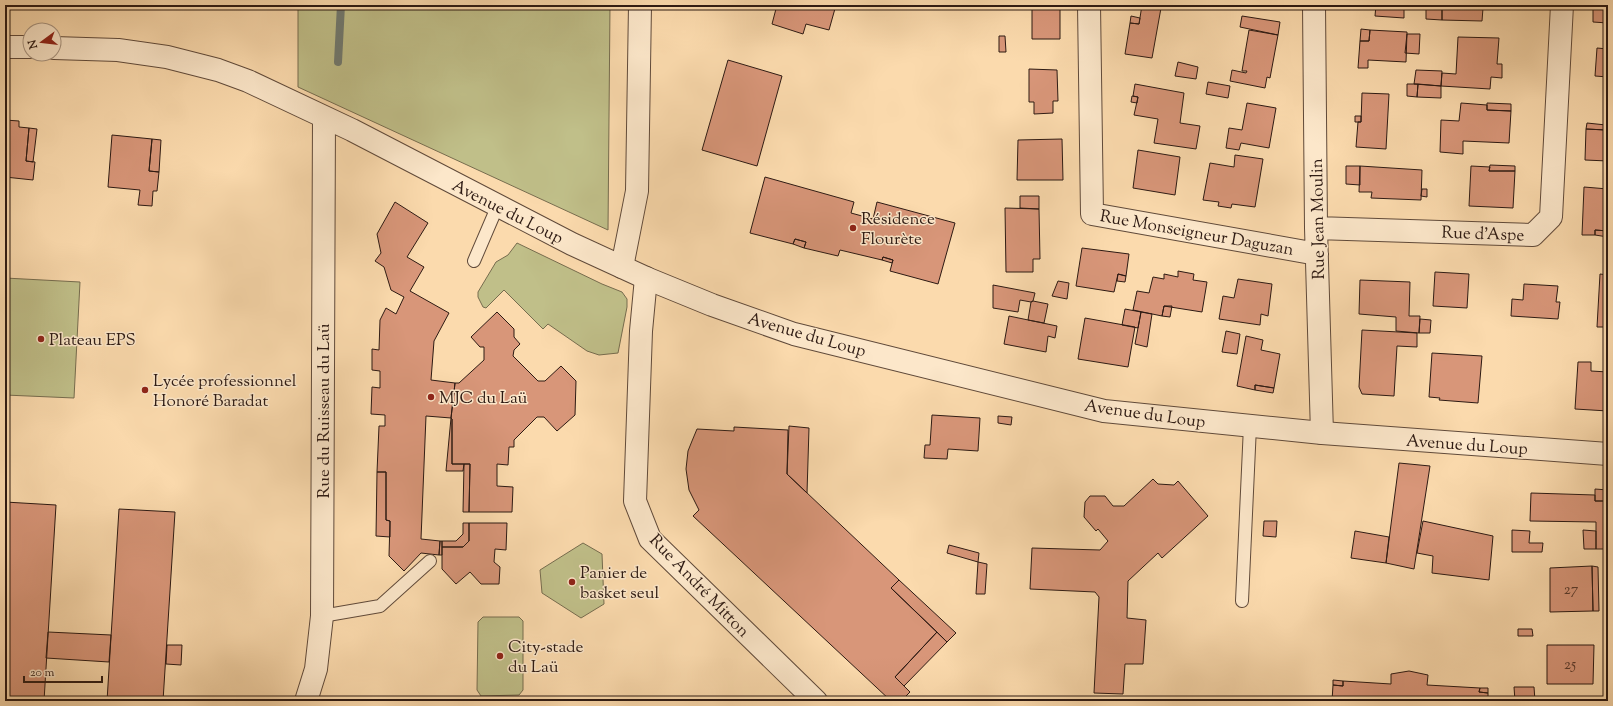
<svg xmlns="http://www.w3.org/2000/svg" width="1613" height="706" font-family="'Sorts Mill Goudy',serif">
<rect width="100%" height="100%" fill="#fbdaad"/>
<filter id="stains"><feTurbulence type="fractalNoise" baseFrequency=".005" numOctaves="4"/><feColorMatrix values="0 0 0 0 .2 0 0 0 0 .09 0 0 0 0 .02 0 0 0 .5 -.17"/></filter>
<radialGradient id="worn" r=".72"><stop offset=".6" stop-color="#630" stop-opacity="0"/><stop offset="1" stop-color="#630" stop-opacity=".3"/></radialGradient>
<path fill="#c0bf89" stroke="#766c4e" d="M298,5H610L608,230L298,87Z
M517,243L602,284L622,292L627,299V307L618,353L599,355L587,351L548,324L543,329L504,290L486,308L483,307L478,297V292L496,262L508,255Z
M5,278L80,282L74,398L5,395Z
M583,543L602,554L604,604L581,618L542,593L540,570Z
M483,617H519L523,621V690L519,695L481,696L477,690L478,622Z"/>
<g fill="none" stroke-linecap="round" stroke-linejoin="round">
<path stroke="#717a70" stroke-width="8" d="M338,62L341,5"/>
</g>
<path fill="#d89679" stroke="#2d1a13" d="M5,5H28V9L5,8Z
M777,5H836L829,30L806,24L803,34L772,24Z
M1032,5H1060V39H1032Z
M1142,5L1161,8L1152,58L1125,54L1130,23L1139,24Z
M1376,5H1406V7L1404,6V18L1375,16Z
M1426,5H1442V20L1426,19Z
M1442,5L1459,6L1504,5V9L1483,8L1482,21L1442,20Z
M1600,5H1608V23L1593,22V9H1600Z
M1131,16L1140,18L1139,24L1130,23Z
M1242,16L1280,22L1278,35L1240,27Z
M1361,29L1370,30L1369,41H1360Z
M1249,30L1278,35L1270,78L1267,77L1265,88L1230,81L1232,70L1246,73L1247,71H1242Z
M1370,30L1407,32L1406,62L1368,60V68H1358L1360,41H1369Z
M1407,34H1420L1419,54L1405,53Z
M999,36H1005L1006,52H999Z
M1458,37L1499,38L1497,64H1502V78L1491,77L1490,89L1441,86L1442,73L1456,74Z
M1597,48L1608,49V77L1595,76Z
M728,60L782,76L757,166L702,150Z
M1178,62L1198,67L1196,79L1175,76Z
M1029,69L1057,70L1058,101H1053V113L1034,114V102H1029Z
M1416,70L1442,71L1441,86L1414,84Z
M1208,82L1230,86L1228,98L1206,94Z
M1135,84L1184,93L1180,123L1200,126L1196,149L1154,143L1158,119L1134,115L1138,97L1133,96Z
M1407,84H1418L1417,97L1407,96Z
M1418,84L1441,86V98L1417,97Z
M1362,93L1389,94L1386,149L1356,147L1358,122H1361Z
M1132,96L1138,97L1137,103L1131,102Z
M1247,103L1276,108L1269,148L1241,143L1239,150L1226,148L1229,128L1242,130Z
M1461,103L1487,105V110L1511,111L1509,143L1463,141V154L1440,152L1441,120L1459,121Z
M1487,103L1511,104V111L1487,110Z
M1355,116H1361V122H1355Z
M5,120L19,121V127L29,128L26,161L35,162L33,180L5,177Z
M1587,123L1606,125V130L1586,129Z
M1606,125H1608V161L1585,160L1586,129L1606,130Z
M29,128L37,129L33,162L26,161Z
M112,135L152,139L149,171L159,172L157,191H153L152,206L138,205L140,190L108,187Z
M152,139L161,140L159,172L149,171Z
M1062,139L1063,180H1017L1018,140Z
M1138,150L1180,157L1175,195L1133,188Z
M1235,155L1263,159L1255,207L1232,204L1231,208L1218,206L1219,202L1203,200L1210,163L1234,167Z
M1490,165L1515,166V171H1489Z
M1346,166H1360V185L1346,184Z
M1360,166L1422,170L1421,200L1371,198L1372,192H1359Z
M1471,166L1490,167L1489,171H1515L1513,208L1469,206Z
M765,177L854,202L851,213L873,219L877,202L955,223L938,284L890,271L893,260L883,257L882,260L840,250L838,256L804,248L806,242L795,239L793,244L750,233Z
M1584,187L1608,189V231L1595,230V235H1582Z
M1422,189H1427V197L1421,196Z
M1020,196H1039V209L1020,208Z
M395,202L428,223L407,257L424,267L410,291L449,313L434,341L431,380L455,383L451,418L426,416L421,539L440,541L439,555L421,553L404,571L389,556L390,521L386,520V472H377L379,426H385V415L371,414L372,387L380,388V371L372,370V349L379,350L380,320L386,308L396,314L404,297L391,290L384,267L375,261L381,253L377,234Z
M1005,208L1039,209L1040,259H1033V272H1006Z
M1595,230L1608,231V237L1595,235Z
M795,239L806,242L804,248L793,244Z
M1082,248L1129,254L1126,276L1118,274L1114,292L1076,286Z
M883,257L893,260L892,263L882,260Z
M1178,271L1194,274L1193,280L1207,282L1202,312L1164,306L1162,316L1133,310L1137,291L1149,293L1153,277L1164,279V274L1178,277Z
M1435,272L1469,274L1467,308L1433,306Z
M1118,274L1126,276L1125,282L1117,281Z
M1600,274L1608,275V327H1597Z
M1238,279L1272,284L1268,316L1261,314L1260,325L1219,319L1223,296L1234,298Z
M1360,280L1410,282L1409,316H1420L1419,333L1396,331V317L1359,314Z
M1058,281L1069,283L1067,299L1052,296Z
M1524,284L1558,286L1556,302H1560L1558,319L1511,316L1512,299L1523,300Z
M993,285L1035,293L1033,301L1031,302L1020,300L1018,312L993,308Z
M1033,301L1048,304L1044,323L1028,320L1031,302Z
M1164,306H1172L1170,317L1162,316Z
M1125,309L1141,312L1138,328L1122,325Z
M497,312L514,329V337L520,344L514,350L513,356L538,381H545L561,366L576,381L575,415L557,431L544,417H537L514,440V447H509L508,465L497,464V486L513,487L512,512H469L470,464H452V419L451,418L455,383H459L484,360V347H480L471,337Z
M1141,312L1152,314L1147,347L1135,344Z
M1009,316L1057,326L1055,338L1048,336L1046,352L1004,344Z
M1085,318L1135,327L1128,367L1078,359Z
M1420,319L1431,320L1430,333H1419Z
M1362,330L1417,333V347L1397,346L1394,396L1362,394L1359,387Z
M1226,331L1240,334L1237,354L1222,352Z
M1246,336L1263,340L1261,350L1280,354L1274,388L1255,385V390L1237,386Z
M1432,353L1482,356L1478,403L1439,400L1440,398L1429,397Z
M1578,362H1591V371L1608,372V411L1575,409Z
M1255,385L1274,388L1273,393L1255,390Z
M932,415L980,418L978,451L948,449L947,459L924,458L925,445H930Z
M998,416L1012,417L1011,425L998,423Z
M451,418L452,419V464H464L463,471H446Z
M789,426L809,428L807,493L787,474Z
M734,427L788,430L787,474L899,580L891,588L937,632L895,677L910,692L901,701H891L693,516L699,510L689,490L686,469L688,451L692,441L697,429L734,431Z
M1399,463L1430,466L1414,569L1386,563Z
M464,464H470L469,512H463Z
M377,472H386V520L390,521V537L376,536Z
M1153,479L1158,484L1174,485L1178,481L1208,516L1162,558L1158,553L1128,581L1127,618L1146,620L1143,664H1125L1123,694L1094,693L1099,597L1095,592L1030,589L1032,548L1100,550L1108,541L1098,529L1096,531L1084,517L1085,502L1090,496H1105L1113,506H1124Z
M1595,489L1608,490V501H1595Z
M1531,493L1595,495V501H1608V549H1596V522L1530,521Z
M5,502L56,505L44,701H5Z
M119,509L175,512L163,701H107Z
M1264,521H1277L1276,537L1263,536Z
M1423,521L1493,536L1489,580L1432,573L1433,556L1417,553Z
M463,523H469V541L463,547H442V541H456L463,534Z
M469,523H507L506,550L495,549L494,562L500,567L499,584H481L470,572L456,584L442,569V547H463L469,541Z
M1512,530L1530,531L1529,543H1543L1542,552H1512Z
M1583,530L1596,531V549H1584Z
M1355,531L1389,537L1386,563L1351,558Z
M440,541H442V555H439Z
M949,545L979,553L978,562L947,553Z
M978,562L987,564L985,594H976Z
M1592,566L1598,567L1599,611H1593Z
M1592,566L1593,611L1550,612V568Z
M899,580L956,633L947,642L891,588Z
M1518,629H1532L1533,636H1518Z
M48,632L111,635L109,662L46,658Z
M937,632L947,642L904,686L895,677Z
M167,645H182L181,665L166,664Z
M1547,645H1594L1593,684H1547Z
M1409,671L1428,675L1427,685L1480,688L1479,692L1488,693V701H1332L1333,685L1343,686V681L1391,684V674Z
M1333,680L1343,681V686L1333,685Z
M1514,687H1534L1535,701H1515Z
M1480,688H1488V693L1479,692Z"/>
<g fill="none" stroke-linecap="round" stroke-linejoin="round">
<g stroke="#604a3a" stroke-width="14">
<path id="service" d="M474,261L498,205
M1242,601L1250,426
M322,616L380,606L430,561"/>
</g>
<g stroke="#604a3a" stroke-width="24">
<path id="minor" d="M1089,5L1092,214L1317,254
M1314,5L1316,228L1322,433
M1316,228L1533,235L1551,217L1562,5
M622,267L637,191L640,5
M646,278L641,331L635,501L650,539L816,701
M306,701L316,669L322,616L324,118"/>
</g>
<g stroke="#604a3a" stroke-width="24">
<path id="tertiary" d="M5,47H30
M54,48L118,50L167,57L218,70L248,81L352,130L572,244L646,278L712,305L794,334L1104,411L1322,433L1608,454"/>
</g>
<use href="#service" stroke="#fce7ca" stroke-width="12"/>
<use href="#minor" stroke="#fce7ca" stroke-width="22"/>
<use href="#tertiary" stroke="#fce7ca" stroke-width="22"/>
</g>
<g fill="#8f2418" stroke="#fce7ca" stroke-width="1.5">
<circle cx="853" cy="228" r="4"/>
<circle cx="41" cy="339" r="4"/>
<circle cx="145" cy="390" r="4"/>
<circle cx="431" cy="397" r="4"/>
<circle cx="572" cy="582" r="4"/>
<circle cx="500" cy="656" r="4"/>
</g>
<g text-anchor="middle" stroke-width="3" stroke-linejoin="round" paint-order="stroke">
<g font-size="15" fill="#58392c">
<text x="1571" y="594">27</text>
<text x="1570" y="669">25</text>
</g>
<g font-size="17" fill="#2d1a13" stroke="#fce7ca">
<text transform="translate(508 211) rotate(27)" y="6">Avenue du Loup</text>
<text transform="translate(1317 219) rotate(-91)" y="6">Rue Jean Moulin</text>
<text transform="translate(1197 232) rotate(10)" y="6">Rue Monseigneur Daguzan</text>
<text transform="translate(1483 233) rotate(2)" y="6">Rue d'Aspe</text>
<text transform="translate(807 334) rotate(16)" y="6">Avenue du Loup</text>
<text transform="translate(323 411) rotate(-90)" y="6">Rue du Ruisseau du Laü</text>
<text transform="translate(1145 413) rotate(8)" y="6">Avenue du Loup</text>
<text transform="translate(1467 444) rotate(4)" y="6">Avenue du Loup</text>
<text transform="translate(700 585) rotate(46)" y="6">Rue André Mitton</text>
</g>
<g font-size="17" fill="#2d1a13" stroke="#fce7ca" text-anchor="start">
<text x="861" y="224">Résidence<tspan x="861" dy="20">Flourète</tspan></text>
<text x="49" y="345">Plateau EPS</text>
<text x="153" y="386">Lycée professionnel<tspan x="153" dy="20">Honoré Baradat</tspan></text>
<text x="439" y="403">MJC du Laü</text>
<text x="580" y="578">Panier de<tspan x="580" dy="20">basket seul</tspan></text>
<text x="508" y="652">City-stade<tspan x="508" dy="20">du Laü</tspan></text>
</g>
</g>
<rect width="1613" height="706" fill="none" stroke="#fbdaad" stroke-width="20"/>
<rect x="6" y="6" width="1601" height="694" fill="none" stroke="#2d1a13" stroke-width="2"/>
<rect x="10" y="10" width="1593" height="686" fill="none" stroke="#2d1a13"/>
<g transform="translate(42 42) rotate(255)"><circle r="19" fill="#fce7ca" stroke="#a99581"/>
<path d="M0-3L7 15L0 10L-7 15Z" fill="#8f2418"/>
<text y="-6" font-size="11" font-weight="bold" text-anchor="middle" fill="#2d1a13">N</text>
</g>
<path d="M24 676v6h78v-6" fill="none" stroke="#2d1a13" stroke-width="2"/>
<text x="30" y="676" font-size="12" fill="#2d1a13" stroke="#fce7ca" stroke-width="3" paint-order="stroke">20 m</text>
<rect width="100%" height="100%" filter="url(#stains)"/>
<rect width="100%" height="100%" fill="url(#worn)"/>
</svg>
